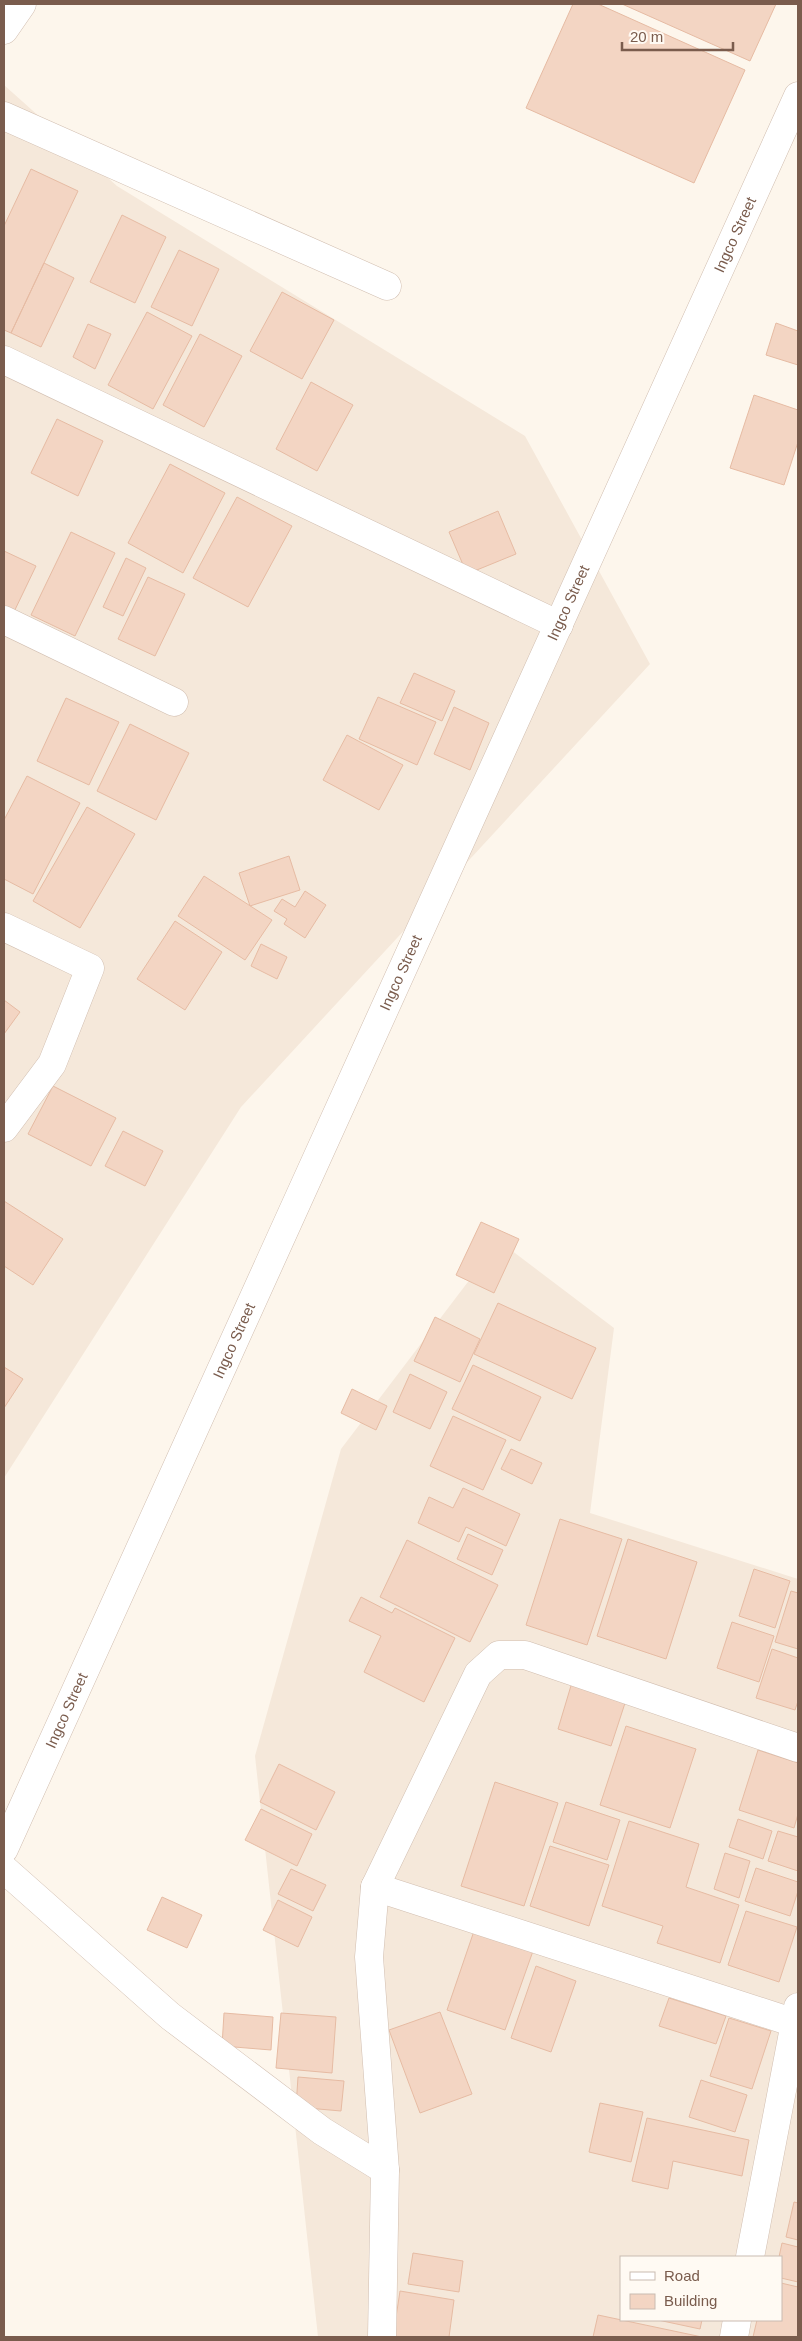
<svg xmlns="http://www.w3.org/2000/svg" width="802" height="2341" font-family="Arial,sans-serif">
<rect width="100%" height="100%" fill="#fdf6ec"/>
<path fill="#f5e8da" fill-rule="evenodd" d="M4,85L117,186L525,436L650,664L241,1107L4,1478Z
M499,1241L614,1328L590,1513L798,1579V2337H318L255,1756L341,1449ZM621,2257H781V2320H621Z"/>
<path fill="#f3d5c3" stroke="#e6bba3" d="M573,4H598L745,70L694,183L526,108Z
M622,4H776L750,61Z
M31,169L78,191L11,333L4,330V226Z
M122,215L166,237L135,303L90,282Z
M179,250L219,269L192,326L151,307Z
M44,263L74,278L41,347L11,333Z
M282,292L334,320L302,379L250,351Z
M147,312L192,336L153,409L108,385Z
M776,323L798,331V365L766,355Z
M88,324L111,334L95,369L73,357Z
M200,334L242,356L204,427L163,405Z
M311,382L353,405L317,471L276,449Z
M754,395L798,410V442L784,485L730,468Z
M57,419L103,441L78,496L31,473Z
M170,464L225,493L183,573L128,543Z
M237,497L292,526L248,607L193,578Z
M498,511L516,554L467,574L449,532Z
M71,532L115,553L75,636L31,615Z
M4,551L36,566L12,616L4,613Z
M126,558L146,568L123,616L103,607Z
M148,577L185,594L155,656L118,639Z
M414,673L455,691L442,721L400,703Z
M378,697L436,722L417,765L359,739Z
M66,698L119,722L89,785L37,761Z
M454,707L489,723L470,770L434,754Z
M130,724L189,753L156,820L97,791Z
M347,735L403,765L379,810L323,780Z
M27,776L80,803L33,894L4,879V820Z
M87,807L135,834L80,928L33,901Z
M289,856L300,890L250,906L239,873Z
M204,876L272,920L245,960L178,916Z
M305,891L326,905L305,938L284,924L287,919L274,911L282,899L295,907Z
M175,921L222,952L185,1010L137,979Z
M261,944L287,957L277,979L251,966Z
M4,1000L20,1012L4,1034Z
M53,1086L116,1118L91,1166L28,1134Z
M123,1131L163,1151L145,1186L105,1166Z
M4,1201L63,1239L33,1285L4,1266Z
M481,1222L519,1239L494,1293L456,1275Z
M498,1303L596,1348L572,1399L474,1354Z
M435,1317L480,1339L460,1382L414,1361Z
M473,1365L541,1397L520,1441L452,1409Z
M4,1367L23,1379L4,1408Z
M410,1374L447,1392L430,1429L393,1412Z
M352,1389L387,1406L376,1430L341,1413Z
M453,1416L506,1440L483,1490L430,1466Z
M511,1449L542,1463L532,1484L501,1469Z
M463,1488L520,1514L506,1546L466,1527L459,1542L418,1523L429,1497L453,1508Z
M560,1519L622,1539L587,1645L526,1625Z
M468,1534L503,1550L492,1575L457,1559Z
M628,1539L697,1562L666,1659L597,1636Z
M407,1540L498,1585L470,1642L380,1597Z
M754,1569L790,1581L775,1628L739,1616Z
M791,1591L798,1593V1649L775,1642Z
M361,1597L392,1613L395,1608L455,1638L424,1702L364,1672L381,1636L349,1621Z
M732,1622L774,1636L759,1682L717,1668Z
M772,1649L798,1658V1701L795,1710L756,1698Z
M573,1679L627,1697L611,1746L558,1729Z
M626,1726L696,1749L670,1828L600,1805Z
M758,1750L798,1763V1814L794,1828L739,1810Z
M279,1764L335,1792L316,1830L260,1802Z
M495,1782L558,1803L524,1906L461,1886Z
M566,1802L620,1820L607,1860L553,1842Z
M261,1809L312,1834L297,1866L245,1840Z
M738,1819L772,1831L763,1859L729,1847Z
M629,1821L699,1844L686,1887L739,1905L720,1963L657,1943L663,1926L602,1906Z
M778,1831L798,1837V1871L768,1861Z
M550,1846L609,1865L589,1926L530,1906Z
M725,1853L750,1861L739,1898L714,1889Z
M756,1868L798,1882V1891L790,1916L745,1901Z
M291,1869L326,1885L313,1911L278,1894Z
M162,1897L202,1915L187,1948L147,1930Z
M278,1900L312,1917L298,1947L263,1930Z
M746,1911L797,1927L779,1982L728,1965Z
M474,1931L533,1951L505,2030L447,2010Z
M536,1966L576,1981L551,2052L511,2038Z
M669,1998L726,2016L716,2044L659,2026Z
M440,2012L472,2094L420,2113L389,2030Z
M224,2013L273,2017L271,2050L222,2046Z
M281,2013L336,2017L332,2073L276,2068Z
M729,2018L771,2031L752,2089L710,2076Z
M298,2077L344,2081L341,2111L296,2107Z
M701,2080L747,2095L735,2132L689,2117Z
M600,2103L643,2112L631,2162L589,2152Z
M647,2118L749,2140L742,2176L673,2161L668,2189L632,2181Z
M794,2202L798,2203V2240L786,2237Z
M782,2243L798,2247V2282L781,2278V2257H779Z
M413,2253L463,2261L459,2292L408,2284Z
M781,2283L798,2287V2337H753L757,2320H781Z
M400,2291L454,2300L449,2337H393Z
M598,2315L702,2337H593Z
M658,2320H702L700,2329Z"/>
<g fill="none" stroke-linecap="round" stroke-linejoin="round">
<g stroke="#d1beb0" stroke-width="29">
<g id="minor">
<path d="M4,30L22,4"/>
<path d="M4,116L387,286"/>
<path d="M4,360L559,625"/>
<path d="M4,620L174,702"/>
<path d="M4,927L90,968L52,1064L4,1128"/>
<path id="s1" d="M4,1849L798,96"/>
<path d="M4,1869L170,2016L322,2131L385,2170"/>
<path d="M375,1887L795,2023"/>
<path d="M750,2257L798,2007"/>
<path d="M382,2337L385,2170L369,1957L375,1887L478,1674L499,1655H525L798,1748"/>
<path d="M734,2337L737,2320"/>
</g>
</g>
<use href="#minor" stroke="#fff" stroke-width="28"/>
</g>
<g text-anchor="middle" stroke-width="4" stroke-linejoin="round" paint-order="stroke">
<g font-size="15" fill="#7a5c4d" stroke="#fffaf3">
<text dy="5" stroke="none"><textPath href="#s1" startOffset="1772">Ingco Street</textPath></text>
<text dy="5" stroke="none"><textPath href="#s1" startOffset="1368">Ingco Street</textPath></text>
<text dy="5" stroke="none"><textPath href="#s1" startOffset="962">Ingco Street</textPath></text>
<text dy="5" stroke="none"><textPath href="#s1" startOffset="558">Ingco Street</textPath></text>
<text dy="5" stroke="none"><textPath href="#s1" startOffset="152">Ingco Street</textPath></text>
</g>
</g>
<rect width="802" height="2341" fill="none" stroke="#7a5c4d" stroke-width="10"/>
<rect x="620" y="2256" width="162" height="65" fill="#fffaf3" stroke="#cabbb1"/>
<rect x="630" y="2272" width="25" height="8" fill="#ffffff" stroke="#cabbb1"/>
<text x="664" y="2281" font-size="15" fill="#7a5c4d">Road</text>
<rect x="630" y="2294" width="25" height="15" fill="#f3d5c3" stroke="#cabbb1"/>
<text x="664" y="2306" font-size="15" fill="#7a5c4d">Building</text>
<path d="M622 42v8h111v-8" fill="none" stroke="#7a5c4d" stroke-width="2.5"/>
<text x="630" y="42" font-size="15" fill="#7a5c4d" stroke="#fffaf3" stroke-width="4" paint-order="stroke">20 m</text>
</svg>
